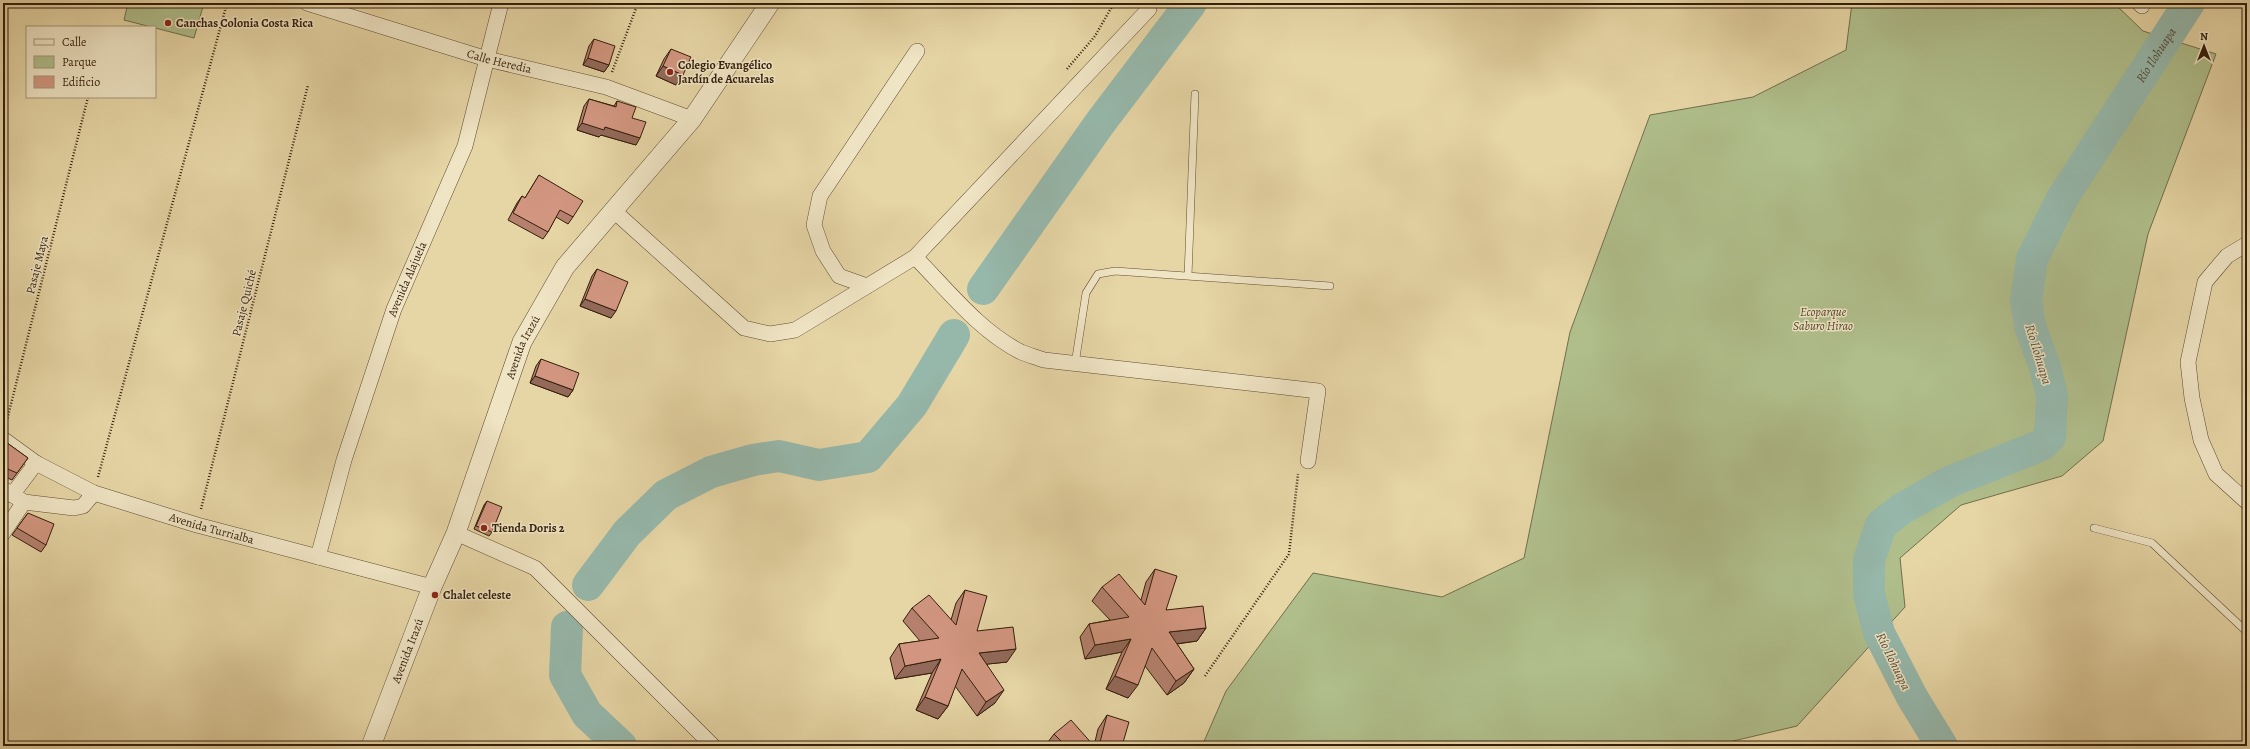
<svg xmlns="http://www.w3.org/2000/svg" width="2250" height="749" font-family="Alegreya,serif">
<rect width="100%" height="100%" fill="#e6d5a5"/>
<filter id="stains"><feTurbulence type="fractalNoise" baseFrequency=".005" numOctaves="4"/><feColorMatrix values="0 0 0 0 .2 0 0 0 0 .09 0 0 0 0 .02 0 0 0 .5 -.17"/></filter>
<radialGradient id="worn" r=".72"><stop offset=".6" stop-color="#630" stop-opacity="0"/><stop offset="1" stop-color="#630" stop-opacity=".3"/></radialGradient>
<path fill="#afbe8b" stroke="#726e4b" d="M128,3H204L194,38L124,20Z
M1852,3H2114L2143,31L2216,54L2148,234L2103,441L2062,476L1961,505L1900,558L1905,607L1797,726L1712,746H1202L1226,691L1313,573L1442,597L1524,558L1570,332L1650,115L1753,97L1846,50Z"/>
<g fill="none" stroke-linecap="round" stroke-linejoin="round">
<g stroke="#96b8ab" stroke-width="32">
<path d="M983,289L1100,123L1191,3"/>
<path d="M588,585L627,533L666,495L711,472L753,460L779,456L819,465L868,457L912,405L954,335"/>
<path d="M567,627L565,675L587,714L621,746"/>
<path id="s1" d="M1942,746L1912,697L1879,633L1869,594V560L1881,525L1900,510L1949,482L2042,445L2050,437L2052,396L2045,367L2030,326L2026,300L2032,259L2063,197L2189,3"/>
</g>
<g stroke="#604c32" stroke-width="8">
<path id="service" d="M1188,276L1195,94
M1075,364L1086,293L1098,274L1115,271L1330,286
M2094,528L2152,543L2247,632"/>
</g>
<g stroke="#604c32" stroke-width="16">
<g id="minor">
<path id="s2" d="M307,3L487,59L606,87L692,119"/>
<path d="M2139,3L2142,6"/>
<path d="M614,211L744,328L770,334L795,330L915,257L1149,9"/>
<path d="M2247,244L2227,256L2205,282L2188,362L2192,398L2201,440L2216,474L2247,502"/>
<path d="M915,257C947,289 979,331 1021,352C1028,355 1036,357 1044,360L1318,391L1308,461"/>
<path d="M867,286L839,276L823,251L814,225L820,196L917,51"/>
<path id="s3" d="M3,439L36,463L94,493L197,525L432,587"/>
<path d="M3,489L24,502L74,508L83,506L94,493"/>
<path d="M12,495L36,463"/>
<path d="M3,533L24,502"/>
<path d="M456,533L535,568L713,746"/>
<path id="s4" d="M318,557L344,460L394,309L465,146L501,3"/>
</g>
</g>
<g stroke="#604c32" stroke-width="20">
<g id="tertiary">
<path id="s5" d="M371,746L432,587L456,533L522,342L565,267L692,119L770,3"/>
</g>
</g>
<path stroke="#341e0b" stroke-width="2.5" stroke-dasharray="1 2" stroke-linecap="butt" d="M1067,69L1095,36L1114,3
M612,72L638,3
M6,424L88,97
M98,477L227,3
M201,509L308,85
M1205,676L1289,554L1298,474"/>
<use href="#service" stroke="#efe4c4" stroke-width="7"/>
<use href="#minor" stroke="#efe4c4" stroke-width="15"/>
<use href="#tertiary" stroke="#efe4c4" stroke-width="19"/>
</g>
<path fill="#b5816e" stroke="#341e0b" d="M594,39L609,65L604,72L583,65L589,46Z
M671,49L683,75L676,85L656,76L664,59Z
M589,99L614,106L617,101L632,118L636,145L601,135L599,137L577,130L584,106Z
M539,175L573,217L568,224L556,217L548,232L543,239L508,220L517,203L522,196L525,198Z
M597,269L611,318L580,306L592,276Z
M541,359L573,390L568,397L530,383L536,366Z
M3,440L28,458L12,480L3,476Z
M487,501L492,532L489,536L474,529L484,505Z
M28,513L46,545L41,552L12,535Z
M1155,569L1166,610L1206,628L1197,641L1177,644L1194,669L1184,683L1167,695L1145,666L1128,698L1106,689L1122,652L1085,659L1080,637L1089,624L1110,620L1092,601L1102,587L1141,600L1146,582Z
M965,590L977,631L1007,662L987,664L995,703L977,716L955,686L948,706L938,719L916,710L932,673L895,679L890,658L899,644L920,641L903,621L912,608L951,620L956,603Z
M1107,715L1122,746H1045L1054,734L1094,746L1098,729Z"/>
<path fill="#93695a" stroke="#341e0b" d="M588,58L609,65L604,72L583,65Z
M663,66L683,75L676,85L656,76Z
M582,123L605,127L640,138L636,145L601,135L599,137L577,130Z
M585,299L616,311L611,318L580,306Z
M535,376L573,390L568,397L530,383Z
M1206,628L1197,641L1160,646L1169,632Z
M1131,639L1122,652L1085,659L1095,645Z
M1016,649L1007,662L970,666L979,653Z
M941,659L932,673L895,679L905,666Z
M1194,669L1184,683L1167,695L1176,681Z
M1115,676L1138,685L1128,698L1106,689Z
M1004,690L995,703L977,716L986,702Z
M925,697L948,706L938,719L916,710Z"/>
<path fill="#d29680" stroke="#341e0b" d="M594,39L615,46L609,65L588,58Z
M671,49L691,57L683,75L663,66Z
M589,99L616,107L617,101L636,107L632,118L646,122L640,138L605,127L604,130L582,123Z
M539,175L583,201L573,217L560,210L548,232L513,213L522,196L525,198Z
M597,269L628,282L616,311L585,299Z
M541,359L579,373L573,390L535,376Z
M3,440L28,458L17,473L3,467Z
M487,501L502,507L492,532L476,526Z
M28,513L54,524L46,545L17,528Z
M1155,569L1177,576L1166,610L1203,606L1206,628L1169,632L1194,669L1176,681L1152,648L1138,685L1115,676L1131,639L1095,645L1089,624L1129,617L1102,587L1119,574L1145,605Z
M965,590L987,596L977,631L1013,627L1016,649L979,653L1004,690L986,702L962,669L948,706L925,697L941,659L905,666L899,644L939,638L912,608L929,595L956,625Z
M1107,715L1129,722L1122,746H1099Z
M1071,720L1094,746H1066L1054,734Z"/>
<g fill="#8f2418" stroke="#efe4c4" stroke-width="1.5">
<circle cx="168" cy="23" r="4"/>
<circle cx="670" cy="72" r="4"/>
<circle cx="484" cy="528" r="4"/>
<circle cx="435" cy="595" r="4"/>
</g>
<g text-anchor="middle" stroke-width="3" stroke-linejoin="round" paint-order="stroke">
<g font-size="12" font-weight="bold" fill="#341e0b" stroke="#efe4c4" text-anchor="start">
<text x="176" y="27">Canchas Colonia Costa Rica</text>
<text x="678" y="69">Colegio Evangélico<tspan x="678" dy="14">Jardín de Acuarelas</tspan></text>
<text x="492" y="532">Tienda Doris 2</text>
<text x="443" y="599">Chalet celeste</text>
</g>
<g font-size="12" fill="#341e0b" stroke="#efe4c4">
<text dy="4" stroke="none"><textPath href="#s2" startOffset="201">Calle Heredia</textPath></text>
<text transform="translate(37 265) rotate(-76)" y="4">Pasaje Maya</text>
<text dy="4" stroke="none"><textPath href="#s4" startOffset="292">Avenida Alajuela</textPath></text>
<text transform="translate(244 303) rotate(-76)" y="4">Pasaje Quiché</text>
<text dy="4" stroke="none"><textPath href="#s5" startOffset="427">Avenida Irazú</textPath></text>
<text dy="4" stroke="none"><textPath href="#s3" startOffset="229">Avenida Turrialba</textPath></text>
<text dy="4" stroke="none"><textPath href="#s5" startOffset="102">Avenida Irazú</textPath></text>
</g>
<g font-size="12" font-style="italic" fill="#53462b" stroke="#efe4c4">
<text x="1823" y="316">Ecoparque<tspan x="1823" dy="14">Saburo Hirao</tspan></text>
</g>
<g font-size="13" font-style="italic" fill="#514c3b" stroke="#efe4c4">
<text dy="5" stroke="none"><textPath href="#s1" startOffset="854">Río Ilohuapa</textPath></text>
<text transform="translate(2039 354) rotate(73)" y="5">Río Ilohuapa</text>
<text transform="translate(1894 661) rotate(64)" y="5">Río Ilohuapa</text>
</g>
</g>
<rect width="2250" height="749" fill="none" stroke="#e6d5a5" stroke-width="16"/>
<rect x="4" y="4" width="2242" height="741" fill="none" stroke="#341e0b" stroke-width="2"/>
<rect x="8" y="8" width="2234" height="733" fill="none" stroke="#341e0b"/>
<rect x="26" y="26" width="130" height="72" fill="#efe4c4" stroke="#a4957a"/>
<rect x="34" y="39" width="20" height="6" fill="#efe4c4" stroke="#a4957a"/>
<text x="62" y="46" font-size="12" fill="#341e0b">Calle</text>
<rect x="34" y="56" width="20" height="12" fill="#afbe8b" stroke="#a4957a"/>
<text x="62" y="66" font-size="12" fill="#341e0b">Parque</text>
<rect x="34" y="76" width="20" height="12" fill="#d29680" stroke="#a4957a"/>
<text x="62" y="86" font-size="12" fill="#341e0b">Edificio</text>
<g transform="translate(2204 46)" stroke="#efe4c4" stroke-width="3" paint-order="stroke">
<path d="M0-3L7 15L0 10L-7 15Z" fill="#341e0b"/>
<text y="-6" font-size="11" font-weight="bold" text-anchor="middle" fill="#341e0b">N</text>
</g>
<rect width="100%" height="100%" filter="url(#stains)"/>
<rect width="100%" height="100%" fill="url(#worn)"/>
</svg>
